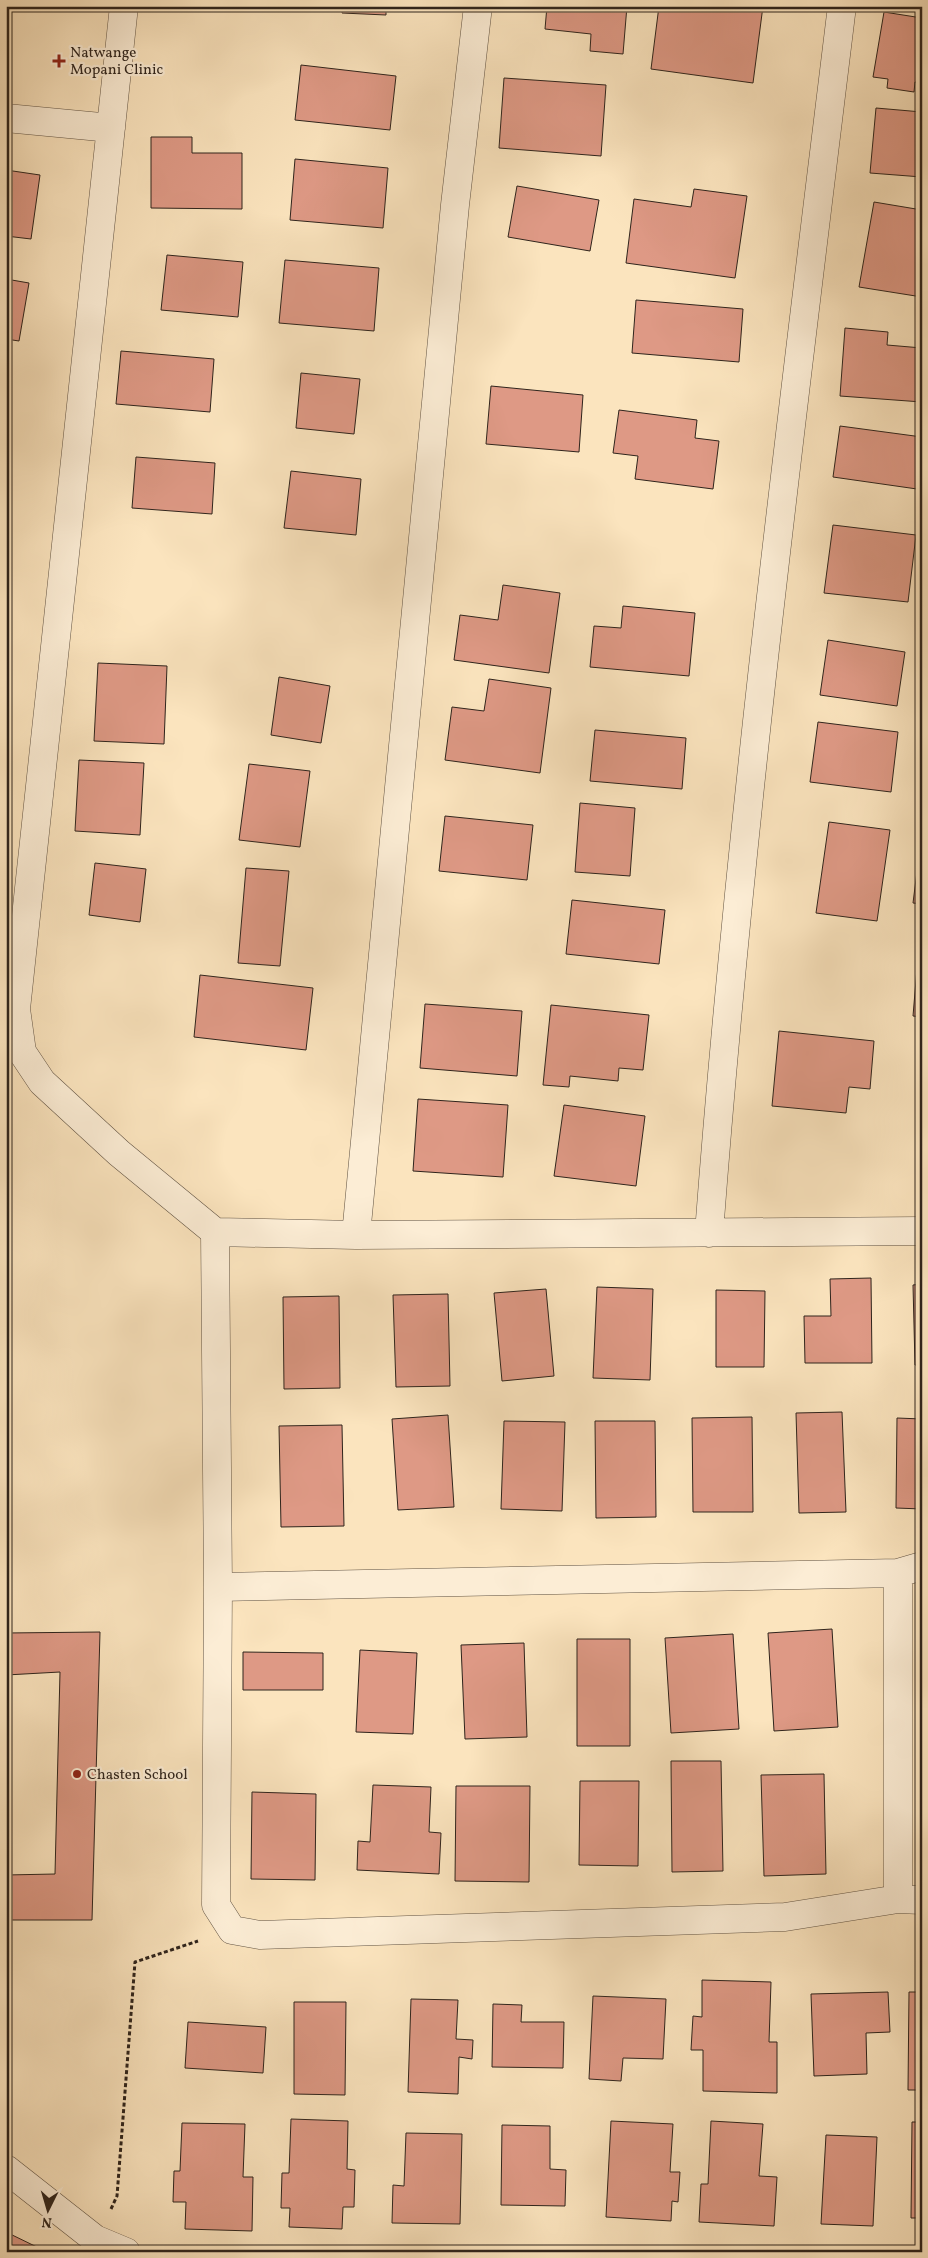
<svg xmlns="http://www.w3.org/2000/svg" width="928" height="2258" font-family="Vollkorn,serif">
<rect width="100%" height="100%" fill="#fbe4be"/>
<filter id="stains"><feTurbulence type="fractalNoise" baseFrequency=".004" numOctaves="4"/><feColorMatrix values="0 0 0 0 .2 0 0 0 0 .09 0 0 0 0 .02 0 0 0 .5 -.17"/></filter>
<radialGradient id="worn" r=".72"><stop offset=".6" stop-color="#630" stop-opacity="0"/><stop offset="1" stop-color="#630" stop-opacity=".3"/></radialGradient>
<path fill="#de9985" stroke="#2f241c" d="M343,6H386V15L342,13Z
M547,6H627L623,54L590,51L591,34L545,29Z
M659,6H763L753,83L651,69Z
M884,12L922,18V83L915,82L914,92L887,88L888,79L873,77Z
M301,65L396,76L390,130L295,120Z
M504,78L606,85L601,156L499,148Z
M876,108L922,112V177L870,173Z
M151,137H192V153H242V209L151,208Z
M295,159L388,168L383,228L290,220Z
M6,170L40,175L31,239L6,236Z
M517,186L599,200L590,251L508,237Z
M694,189L747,196L735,278L626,263L634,199L691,207Z
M874,202L922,210V297L859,287Z
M167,255L243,262L238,317L161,310Z
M285,260L379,268L374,331L279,323Z
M6,279L29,283L19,341L6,339Z
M636,300L743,309L739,362L632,353Z
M845,328L888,332L887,345L922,348V402L840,396Z
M121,351L214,359L210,412L116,404Z
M301,373L360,379L354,434L296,428Z
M491,386L583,395L579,452L486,444Z
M619,410L697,420L695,438L719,441L713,489L635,479L638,456L613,453Z
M840,426L922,437L917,489L833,477Z
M136,457L215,463L212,514L132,508Z
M291,471L361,479L356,535L284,528Z
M833,525L916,535L908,602L824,593Z
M503,585L560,593L549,673L454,660L460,615L498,620Z
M623,606L695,613L689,676L590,667L594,626L621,628Z
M828,640L905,652L897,706L820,695Z
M98,663L167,666L164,744L94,741Z
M279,677L330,686L321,743L271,735Z
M489,679L551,688L540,773L445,760L452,707L484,711Z
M818,722L898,732L891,792L810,782Z
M595,730L686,738L682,789L590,781Z
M79,760L144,763L140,835L75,831Z
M249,764L310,771L300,847L239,840Z
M580,803L635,808L630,876L575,872Z
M445,816L533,825L527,880L439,871Z
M829,822L890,830L877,921L816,913Z
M919,855H922V904L913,903Z
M95,863L146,869L140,922L89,915Z
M246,868L289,871L280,966L238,963Z
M572,900L665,910L659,964L566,954Z
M918,956H922V1017L913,1016Z
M200,975L313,988L306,1050L194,1037Z
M425,1004L522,1011L517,1076L420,1068Z
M551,1005L649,1015L643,1070L619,1068L618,1081L570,1076L569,1087L543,1085Z
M779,1031L874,1041L870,1089L849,1087L846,1113L772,1106Z
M418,1099L508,1105L503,1177L413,1171Z
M564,1105L645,1116L636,1186L554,1176Z
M871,1278L872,1363H805L804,1316H831L830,1279Z
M922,1284V1365H915L913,1285Z
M597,1287L653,1289L650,1380L593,1378Z
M546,1289L554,1376L502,1381L494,1293Z
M716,1290L765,1291L764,1367H716Z
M448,1294L450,1386L396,1387L393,1295Z
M339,1296L340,1388L284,1389L283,1297Z
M842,1412L846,1512L799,1513L796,1413Z
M448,1415L454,1507L398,1510L392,1419Z
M752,1417L753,1512H693L692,1418Z
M897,1418L922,1419V1509L896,1508Z
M504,1421L565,1422L562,1511L501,1509Z
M595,1421H655L656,1517L596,1518Z
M342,1425L344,1526L281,1527L279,1426Z
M832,1629L838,1727L774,1731L768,1633Z
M100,1632L92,1920H6V1875L55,1874L60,1672L6,1675V1633Z
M733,1634L739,1729L671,1733L665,1638Z
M577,1639H630V1746H577Z
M524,1643L527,1737L465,1739L461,1645Z
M360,1650L417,1653L413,1734L356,1732Z
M243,1652L323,1653V1690H243Z
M671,1761H721L723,1871L672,1872Z
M824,1774L826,1874L764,1876L761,1775Z
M580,1781H639L638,1866L579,1865Z
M373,1785L431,1787L429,1832L441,1833L439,1874L357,1870L358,1841L370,1842Z
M456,1786H530L529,1882L455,1881Z
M252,1792L316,1794L315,1880L251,1879Z
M702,1980L771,1982L769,2042H777V2093L703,2091V2050H691L693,2016L702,2017Z
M888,1992L890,2032L866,2033L867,2074L814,2076L811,1994Z
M909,1992H922V2090H908Z
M593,1996L666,1999L663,2059L623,2058L621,2081L589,2079Z
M411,1999L458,2000L456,2039L473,2040L472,2059L459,2057L458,2094L408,2092Z
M294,2002H346L345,2095L294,2094Z
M493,2004L522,2005L521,2022H564L563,2068L492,2067Z
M188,2022L266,2027L263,2073L185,2068Z
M291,2119L348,2121L347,2169L355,2170L354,2207H343L342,2229L289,2227L290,2208H281L282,2173H289Z
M611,2121L673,2124L670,2172H680L678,2202L672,2201L671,2221L606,2217Z
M711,2121L763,2124L759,2176L777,2177L774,2226L699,2222L701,2184H708Z
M912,2122H922V2218H911Z
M182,2123L245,2124L243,2177H253L252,2231L185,2229L186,2202H173L174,2171H180Z
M502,2125L550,2126V2169L566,2170L565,2206L501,2205Z
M406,2133L462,2134L460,2224L392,2223L393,2185L404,2186Z
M826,2135L877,2137L873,2226L821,2224Z
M6,2232L41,2249L40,2252H6Z"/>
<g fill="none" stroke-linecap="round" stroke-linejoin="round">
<g stroke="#625444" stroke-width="29">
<path id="street" d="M124,6L16,1009L22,1052L42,1082L119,1153L215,1232L218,1587L216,1905L232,1930L260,1935L785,1917L898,1899L922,1900
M6,118L111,128
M215,1232L356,1235L922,1231
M709,1233C740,823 792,415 842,6
M356,1235L455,205L478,6
M898,1573V1899
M218,1587L898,1573L922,1566
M6,2169L95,2239L126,2252"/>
</g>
<path stroke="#2f241c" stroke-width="3" stroke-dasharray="4 2.5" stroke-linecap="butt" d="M111,2209L117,2196L135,1962L198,1941"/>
<use href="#street" stroke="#fcedd5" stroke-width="28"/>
</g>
<g fill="#8f2418" stroke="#fcedd5" stroke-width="2">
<path d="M56.5 53.5h5v5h5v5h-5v5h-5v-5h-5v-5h5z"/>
<circle cx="77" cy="1774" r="5"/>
</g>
<g text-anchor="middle" stroke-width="4.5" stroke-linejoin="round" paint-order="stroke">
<g font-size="15" fill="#2f241c" stroke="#fcedd5" text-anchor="start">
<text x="70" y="57">Natwange<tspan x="70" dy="17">Mopani Clinic</tspan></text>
<text x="87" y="1779">Chasten School</text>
</g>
</g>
<rect width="928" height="2258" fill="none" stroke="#fbe4be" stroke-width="25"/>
<rect x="8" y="8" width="913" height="2243" fill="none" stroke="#2f241c" stroke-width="2.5"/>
<rect x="12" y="12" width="903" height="2233" fill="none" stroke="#2f241c"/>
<g transform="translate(48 2210) rotate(185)" stroke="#fcedd5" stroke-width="4" paint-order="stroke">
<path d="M0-4L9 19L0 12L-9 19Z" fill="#2f241c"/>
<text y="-8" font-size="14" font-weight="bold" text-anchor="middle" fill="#2f241c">N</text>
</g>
<rect width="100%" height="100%" filter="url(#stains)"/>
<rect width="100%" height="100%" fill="url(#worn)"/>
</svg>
